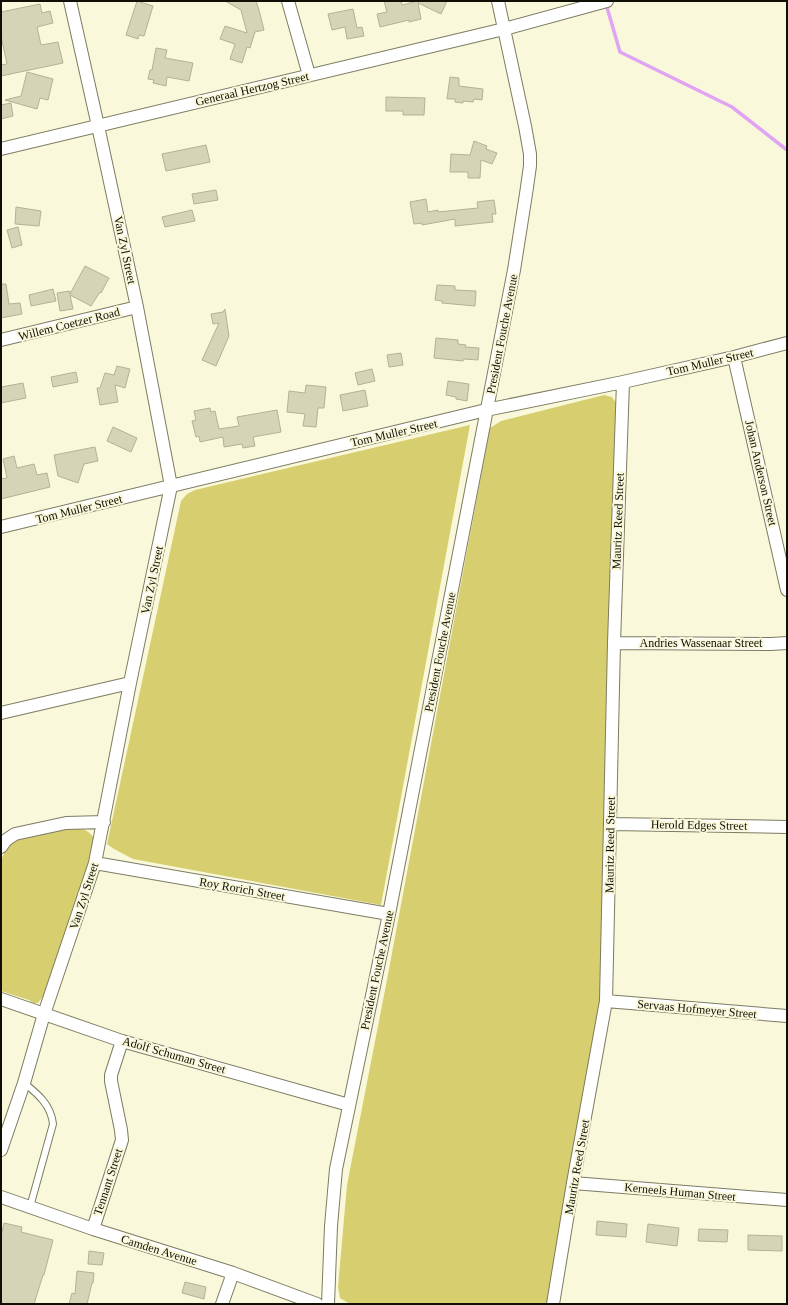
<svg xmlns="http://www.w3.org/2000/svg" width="788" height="1305" font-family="Georgia,serif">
<rect width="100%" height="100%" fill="#faf8da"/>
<path fill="#d7ce6f" d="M604,395L612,397L616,403L601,996L549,1304H350L340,1298L338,1287L347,1185L386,985L490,428L501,421Z
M470,425L381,905L133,859L114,849L107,844L181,501L187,494L195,490Z
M66,828C79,828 86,827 94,838L89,865L44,995L38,1003H33L29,1000L1,991V860L7,847L17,839Z"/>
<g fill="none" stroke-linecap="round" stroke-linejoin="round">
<path stroke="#dfa4f3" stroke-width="3.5" d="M606,4L620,52L732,107L787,150"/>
</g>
<path fill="#d6d4b7" stroke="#b4b296" d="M137,1L153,6L144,36L139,35L138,39L126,35Z
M225,1H256L259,10L264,30L255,32L250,48L247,47L242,63L230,59L235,44L220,39L225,26L247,33L241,10Z
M384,1H401L402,5L414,2L413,1H447L441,14L418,3L421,19L409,22V20L380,27L377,14L387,12Z
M40,4L42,13L50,11L53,23L37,27L41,45L58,42L63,63L1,76V65L7,64L1,36V12Z
M353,9L357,28L362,27L364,36L347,39L345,27L332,30L328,14Z
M156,48L167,50L165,58L193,63L189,81L167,77L166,86L153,83L154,80L148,79L150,70H152Z
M27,72L53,79L48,100L40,98L37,109L5,100L21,96Z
M450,77L459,78V86L483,89L482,100L474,99L473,102L463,101V103L455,102V99H447Z
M386,97L425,98L424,115H403V111H386Z
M11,103L13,116L1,119V105Z
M474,141L487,146L486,149L497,153L492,164L481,160L480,178H468V172H450L451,154L470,155Z
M206,145L210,162L166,171L162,154Z
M216,190L218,200L194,204L192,194Z
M426,199L428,212L438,210V212L478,208L477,202L494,200L496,214H492L493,222L455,226V219L422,225V223L414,224L410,202Z
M16,207L41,211L39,226L15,224Z
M192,210L195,221L165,227L162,217Z
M18,227L22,245L12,248L7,230Z
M85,266L109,278L101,293L100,292L91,306L70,295L73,309L60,311L57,293L70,291V294Z
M1,284H6L9,304L20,303L22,314L1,318Z
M437,285L455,286V290L476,291L475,306L442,303V301L435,300Z
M53,289L56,301L31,306L29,295Z
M225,309L229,336L216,366L202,360L219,323L213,324L211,314L223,312Z
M436,338L458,340V344L466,345L465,347L479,348L478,360L464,359L463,361L434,358Z
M401,353L403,365L389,367L387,355Z
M117,366L130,369L125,388L115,385L118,402L100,405L97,388H100L105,373L114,375Z
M372,369L375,381L358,385L355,373Z
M76,372L78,382L53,387L51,377Z
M448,381L469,384L467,401L456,399V397L446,395Z
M23,383L26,398L1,403V387Z
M306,385L326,387L324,408H318L316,427L303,426L305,414L287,412L289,391L305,393Z
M365,390L368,406L343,411L340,395Z
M210,408L211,412L215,411L219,429L239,426L237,417L277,410L281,432L253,437L255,446L243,448L242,444L224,447L223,437L200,442L199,436L196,437L192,421L196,420L194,411Z
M113,427L137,438L131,452L107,441Z
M95,447L98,461L84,464L78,483L58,476L54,455Z
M14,456L17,468L34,464L37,475L47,473L50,487L1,499V479L7,478L3,459Z
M597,1221L627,1224L626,1237L596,1235Z
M4,1223L22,1227L21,1232L53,1240L44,1275H43L34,1304H1V1236Z
M648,1224L679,1228L677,1246L646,1242Z
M699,1229L728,1230L727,1242L698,1241Z
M748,1235L782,1236V1251L748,1250Z
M89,1251L104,1253L102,1265L88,1264Z
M77,1271L94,1273L93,1283H92L87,1304H69L72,1293L75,1294Z
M185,1282L206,1287L204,1299L182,1293Z"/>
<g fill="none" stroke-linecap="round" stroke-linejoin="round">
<g stroke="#7d7b61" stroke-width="8">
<path id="lane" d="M24,1083C38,1094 51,1105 53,1124L30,1207"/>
</g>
<g stroke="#7d7b61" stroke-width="14">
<path id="street" d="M288,1L309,75
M1,149L504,29L607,1
M1,340L137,307
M734,357L787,590
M1,527L486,410L623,382L734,357L787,343
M614,643L771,644L787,643
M1,713L130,683
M611,824L787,827
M1,847L6,840L15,834L66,823L104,822
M95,863L389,914
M1,999L122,1041L349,1105
M606,1001L787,1016
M1,1150L24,1083L44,1014L95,863L130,683L171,486L137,307L98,126L70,1
M573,1183L787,1200
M1,1197L93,1229L233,1273L317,1304
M93,1229L122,1140L121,1130L111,1081V1075L122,1041
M222,1304L233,1273
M328,1304L331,1226L336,1169L389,914L514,270L526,194L530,166V154L525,126L498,1
M553,1304L573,1183L606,1001L614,643L623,382"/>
</g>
<use href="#lane" stroke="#fff" stroke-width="6"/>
<use href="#street" stroke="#fff" stroke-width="12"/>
</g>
<g text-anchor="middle" stroke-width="4" stroke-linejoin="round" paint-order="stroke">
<g font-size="12" fill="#100f06" stroke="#faf8da">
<text transform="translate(252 89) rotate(-13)" y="4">Generaal Hertzog Street</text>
<text transform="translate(125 250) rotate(78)" y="4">Van Zyl Street</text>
<text transform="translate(69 324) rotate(-14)" y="4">Willem Coetzer Road</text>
<text transform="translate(502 334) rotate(-79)" y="4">President Fouche Avenue</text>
<text transform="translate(710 362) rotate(-13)" y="4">Tom Muller Street</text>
<text transform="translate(394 433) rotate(-13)" y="4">Tom Muller Street</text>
<text transform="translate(761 473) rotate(77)" y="4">Johan Anderson Street</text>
<text transform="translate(79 509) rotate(-14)" y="4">Tom Muller Street</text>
<text transform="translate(618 521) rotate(-88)" y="4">Mauritz Reed Street</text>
<text transform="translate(152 580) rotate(-78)" y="4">Van Zyl Street</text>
<text x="701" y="647">Andries Wassenaar Street</text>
<text transform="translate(440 652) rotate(-79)" y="4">President Fouche Avenue</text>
<text transform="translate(699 825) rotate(1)" y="4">Herold Edges Street</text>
<text transform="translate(610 845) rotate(-89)" y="4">Mauritz Reed Street</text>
<text transform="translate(242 889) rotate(10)" y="4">Roy Rorich Street</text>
<text transform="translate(84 896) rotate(-72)" y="4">Van Zyl Street</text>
<text transform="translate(377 970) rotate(-78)" y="4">President Fouche Avenue</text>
<text transform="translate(697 1009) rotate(5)" y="4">Servaas Hofmeyer Street</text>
<text transform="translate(174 1055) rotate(16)" y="4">Adolf Schuman Street</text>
<text transform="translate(577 1167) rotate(-80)" y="4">Mauritz Reed Street</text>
<text transform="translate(108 1182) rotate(-72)" y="4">Tennant Street</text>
<text transform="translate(680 1192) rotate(5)" y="4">Kerneels Human Street</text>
<text transform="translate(159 1250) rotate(17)" y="4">Camden Avenue</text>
</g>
</g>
<rect width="788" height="1305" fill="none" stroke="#100f06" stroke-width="4"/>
</svg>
